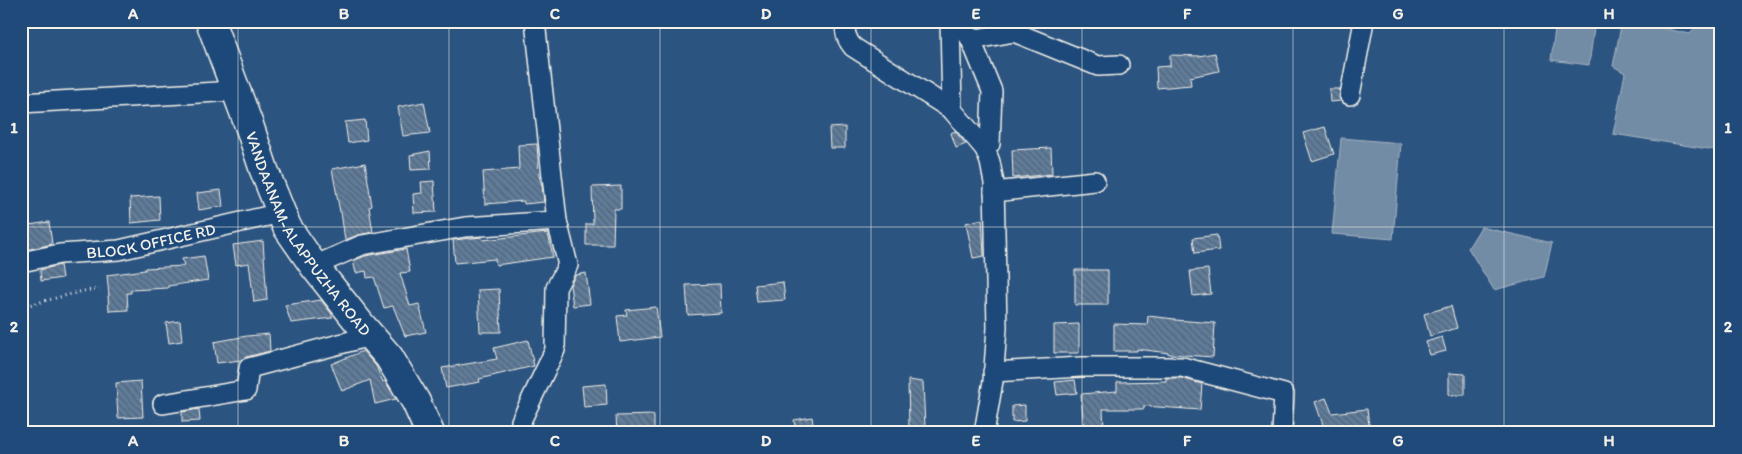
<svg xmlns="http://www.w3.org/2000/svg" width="1742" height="454" font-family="Itim,sans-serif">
<defs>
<pattern id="building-back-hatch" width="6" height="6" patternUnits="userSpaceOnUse" patternTransform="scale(1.25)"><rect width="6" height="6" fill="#5e7b9a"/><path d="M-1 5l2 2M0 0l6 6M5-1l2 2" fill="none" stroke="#556474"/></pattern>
</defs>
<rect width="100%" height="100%" fill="#2c5481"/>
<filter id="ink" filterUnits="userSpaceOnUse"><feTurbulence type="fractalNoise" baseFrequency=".02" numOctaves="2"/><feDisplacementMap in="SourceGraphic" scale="10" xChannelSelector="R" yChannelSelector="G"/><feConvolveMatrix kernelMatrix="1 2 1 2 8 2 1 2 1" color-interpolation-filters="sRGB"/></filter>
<g filter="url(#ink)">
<path fill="#738ca6" stroke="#a7b4c0" d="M1556,21H1595L1589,65L1551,60Z
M1622,21H1630L1690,34L1700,21H1721V151L1613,134L1625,73L1613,66Z
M1341,138L1401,143L1393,239L1332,234Z
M1481,227L1552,243L1544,277L1494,290L1468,248Z"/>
<path fill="url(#building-back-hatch)" stroke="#f4f1e8" d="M1215,53L1219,71L1190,77L1191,85L1157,88L1156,67L1170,66V55L1199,56Z
M1329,89H1340L1339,98L1341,101L1330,102Z
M424,102L430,133L403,136L398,107Z
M365,120L367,140L348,143L345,122Z
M845,127V148H830L829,128Z
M1325,127L1334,154L1312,161L1303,133Z
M955,131L966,144L956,148L951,133Z
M537,144L539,176L542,185L544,202L524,204V201L485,204L483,172L519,169L518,145Z
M1051,148L1052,174L1013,178L1012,150Z
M430,151L431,169L411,170L410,155Z
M365,163L372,206L369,207L373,232L358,235L345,240L341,212H340L332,169Z
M434,181L436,212L414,213L413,194L422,193L421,182Z
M621,186V209H614L613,245H586V224H593L592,187Z
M221,190L223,206L199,210L197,193Z
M159,196L160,220L131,223L130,198Z
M982,219L984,256L973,258L966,223Z
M49,222L52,244L26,250L22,226Z
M548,233L553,257L496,265L495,259L455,263L453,240L482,237L483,240Z
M1217,235L1219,250L1195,253L1193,238Z
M263,241L267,300L254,302L249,263L236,265L233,245Z
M406,249L410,272L400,273L410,306L419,304L426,332L405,336L393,306L384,308L374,277L367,278L366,271L356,273L353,261L365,256Z
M204,256L208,280L168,286V288L131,290V293H127L128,310L109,311L108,296H109L107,275L145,270V268L184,266L182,259Z
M60,265L62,278L41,281L40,270Z
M1208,269L1211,294L1193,296L1190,271Z
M1075,270H1108V305H1075Z
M586,273L590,304L573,306L570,285L576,275Z
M783,282L785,300L757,302L755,285Z
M720,284L721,313L688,315L686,285Z
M499,289L501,332H480L478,290Z
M321,300L332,314V318L291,323L285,305Z
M1451,306L1457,328L1430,336L1424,314Z
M656,307L660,337L620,342L617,316L627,315L626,310Z
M1148,316L1175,319V320L1215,323L1213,357L1169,354V353L1137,349V351H1114V324L1147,325Z
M180,321L182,341L169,343L166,323Z
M1079,324V353H1054V325Z
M269,334L270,351L246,357L241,360L217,363L214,342L247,336Z
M1442,337L1446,351L1430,355L1426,342Z
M528,340L534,366L479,379L480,382L446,388L442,368L497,359L494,348Z
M363,351L376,366L383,382L385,381L396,399L375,404L370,380L342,391L331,364Z
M1449,373L1465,374V395H1449Z
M1166,378H1181L1202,384L1200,410L1144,406V409H1103L1104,429L1084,431L1081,394L1117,391V382L1166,381Z
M908,380L923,382L925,427H909Z
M1075,380L1077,393L1057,395L1055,382Z
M141,381L143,417L118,418L116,383Z
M606,384L607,405L584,407L582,386Z
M1326,398L1332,413L1367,409L1370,433H1326L1315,402Z
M1025,405V421L1012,422V406Z
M199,409L200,421L182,422V412Z
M654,415V433H617L616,416Z
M812,417L814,431L796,433L794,420Z"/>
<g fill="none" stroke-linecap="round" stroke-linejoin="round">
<g stroke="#f4f1e8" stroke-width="22">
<g id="street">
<path d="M846,21C844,32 846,39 853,47L952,110L985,149L990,162L994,183L997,328L993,381L984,433"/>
<path d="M950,21L952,110"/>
<path d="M960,21L971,40L992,91L990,144L985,149"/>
<path d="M971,40L1014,32L1098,66L1119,65"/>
<path d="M1350,95L1364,21"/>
<path d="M21,103L236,91"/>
<path d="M994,192L1095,181"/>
<path id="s1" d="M21,262L60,254L119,250L281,213"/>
<path d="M314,266L362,245L465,227L557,221"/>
<path d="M993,372L1081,367H1182L1284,394L1282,433"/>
<path d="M163,404L246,390L249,368L370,336"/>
<path d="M521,421L555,350L556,288L568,265L557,221L535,21"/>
</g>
</g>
<g stroke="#f4f1e8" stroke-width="31">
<g id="secondary">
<path id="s2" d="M210,21L250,128L264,170L287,227L314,266L361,325L389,357L416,402L430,433"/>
</g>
</g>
<path stroke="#f4f1e8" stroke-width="3" stroke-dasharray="1 4" stroke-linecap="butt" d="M21,307L83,291L99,289"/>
<use href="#street" stroke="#1f4a7a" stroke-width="19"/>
<use href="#secondary" stroke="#1f4a7a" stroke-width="28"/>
</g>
</g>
<path fill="none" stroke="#f4f1e8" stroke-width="1" stroke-opacity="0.55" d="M238,21V433M449,21V433M660,21V433M871,21V433M1082,21V433M1293,21V433M1504,21V433M21,227H1721"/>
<g text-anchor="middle" stroke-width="4" stroke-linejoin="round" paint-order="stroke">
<g font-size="16" fill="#f4f1e8" stroke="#1f4a7a">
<text dy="6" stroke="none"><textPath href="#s2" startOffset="236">VANDAANAM-ALAPPUZHA ROAD</textPath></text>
<text dy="6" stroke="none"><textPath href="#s1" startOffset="132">BLOCK OFFICE RD</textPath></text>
</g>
</g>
<rect width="1742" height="454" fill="none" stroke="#1f4a7a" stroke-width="55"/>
<rect x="28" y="28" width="1686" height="398" fill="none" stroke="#f4f1e8" stroke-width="2"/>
<g font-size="16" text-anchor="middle" font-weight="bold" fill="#f4f1e8">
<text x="133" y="19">A</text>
<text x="344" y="19">B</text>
<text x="555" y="19">C</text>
<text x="766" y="19">D</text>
<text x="976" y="19">E</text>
<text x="1187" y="19">F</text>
<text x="1398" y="19">G</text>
<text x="1609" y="19">H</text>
<text x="14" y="133">1</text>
<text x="1728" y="133">1</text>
<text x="14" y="332">2</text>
<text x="1728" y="332">2</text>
<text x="133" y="446">A</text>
<text x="344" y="446">B</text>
<text x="555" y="446">C</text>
<text x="766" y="446">D</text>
<text x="976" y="446">E</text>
<text x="1187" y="446">F</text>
<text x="1398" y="446">G</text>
<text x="1609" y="446">H</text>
</g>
</svg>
